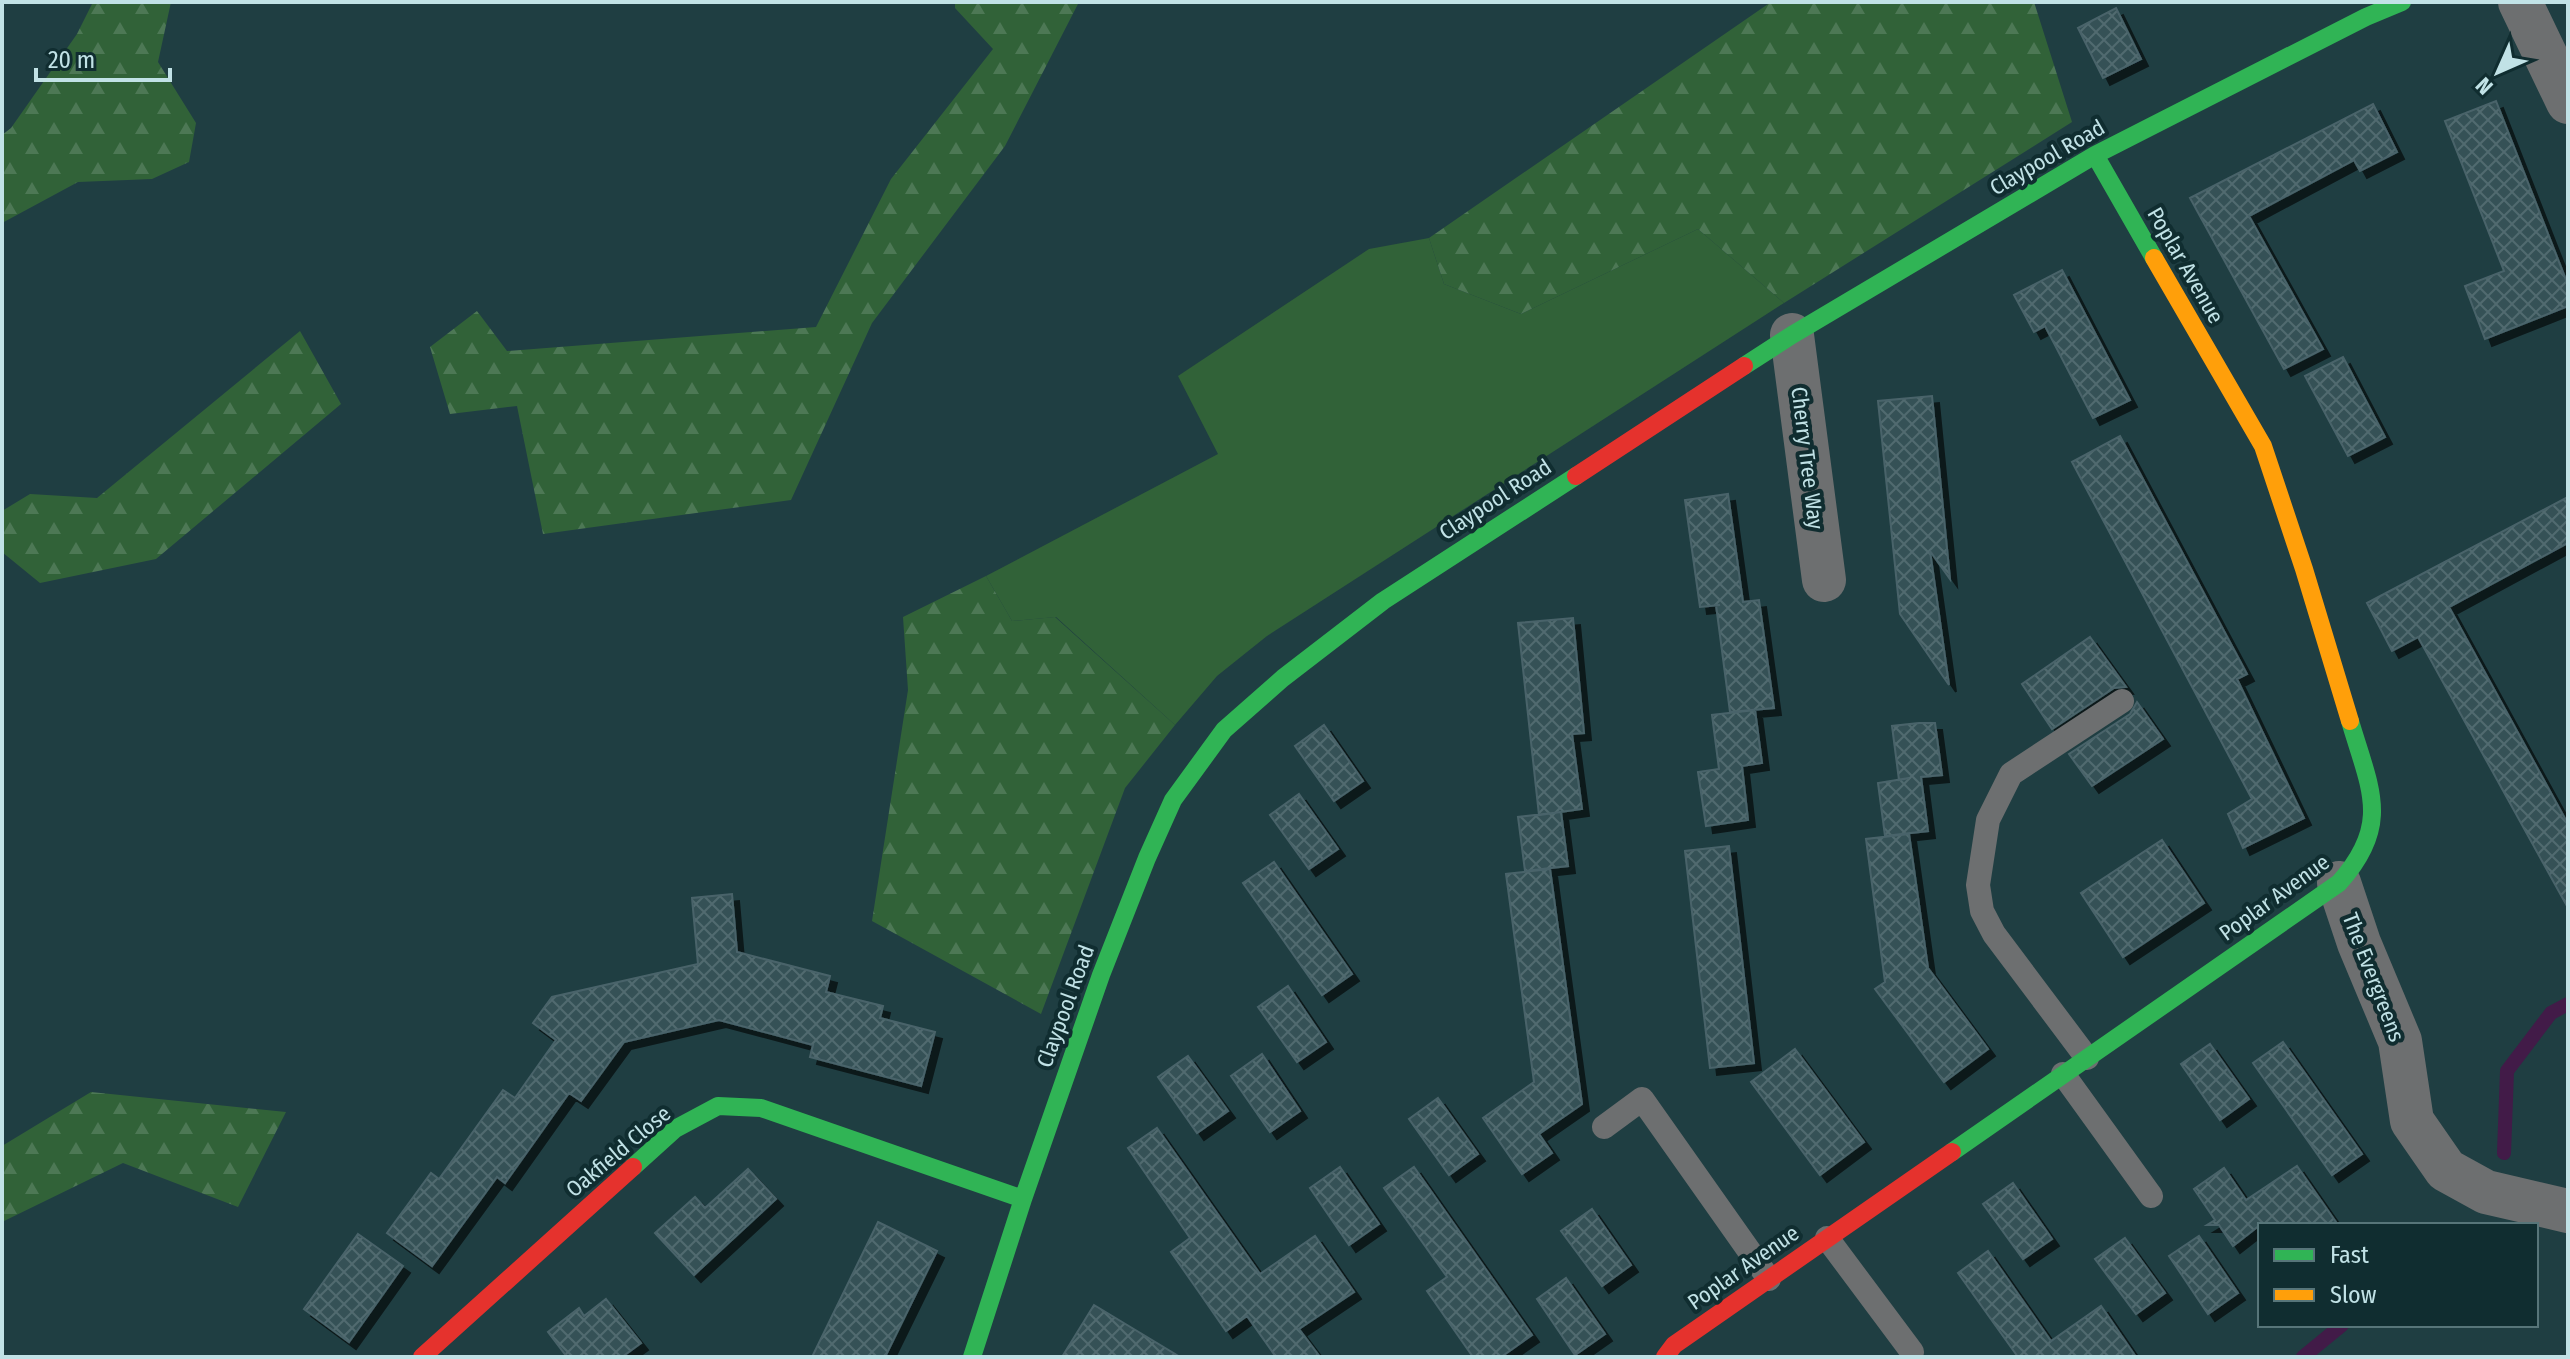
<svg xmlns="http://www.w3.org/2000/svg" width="2570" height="1359" font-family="'Fira Sans Condensed',sans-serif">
<defs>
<pattern id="forest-firs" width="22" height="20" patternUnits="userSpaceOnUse" patternTransform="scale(2)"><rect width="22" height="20" fill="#316238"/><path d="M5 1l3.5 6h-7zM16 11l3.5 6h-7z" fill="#4d7855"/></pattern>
<pattern id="building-cross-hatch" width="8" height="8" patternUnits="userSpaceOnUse" patternTransform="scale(2)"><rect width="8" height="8" fill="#365157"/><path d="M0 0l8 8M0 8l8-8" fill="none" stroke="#516a6f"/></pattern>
<filter id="shadow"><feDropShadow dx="7" dy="7" stdDeviation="0" flood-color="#0009"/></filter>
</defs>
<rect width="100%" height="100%" fill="#1f3e42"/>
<path fill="#316238" d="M1698,229L1784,303L1267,636L1217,676L1175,725L1056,617L1012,621L986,576L1218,454L1178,376L1369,249L1429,238L1444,284L1521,314Z"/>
<path fill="url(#forest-firs)" d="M93,2H171L158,62L196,123L189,162L152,179L78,182L2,223V135L11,128L77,34Z
M955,2H1079L1005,146L872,323L791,500L543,534L517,406L450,414L430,347L477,311L507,351L816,327L891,179L993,49L955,8Z
M1771,2H2034L2072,122L1784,303L1698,229L1521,314L1444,284L1429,238Z
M300,331L341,404L156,559L40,583L2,552V511L30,494L97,498Z
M986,576L1012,621L1055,617L1175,725L1125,788L1041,1014L872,921L908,690L903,617Z
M91,1092L286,1112L238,1207L123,1163L2,1222V1146Z"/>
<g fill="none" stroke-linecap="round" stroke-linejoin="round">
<path stroke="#421b48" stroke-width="14" d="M2504,1153L2507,1071L2551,1013L2568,1004
M2303,1357L2342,1325"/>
</g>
<path fill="url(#building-cross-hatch)" stroke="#4a646a" stroke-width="2" filter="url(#shadow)" d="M2116,8L2141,59L2103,78L2078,28Z
M2496,101L2568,285V306L2485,339L2465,286L2504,271L2445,121Z
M2373,104L2397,152L2360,171L2354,160L2249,216L2323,349L2284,369L2190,198Z
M2062,270L2130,400L2093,418L2045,326L2034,332L2014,295Z
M2343,357L2385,437L2348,456L2305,376Z
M1932,396L1950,579L1930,551L1949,685L1900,614L1878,401Z
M2120,436L2247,674L2237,679L2304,818L2243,848L2228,814L2252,799L2072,462Z
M1728,494L1743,602L1759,600L1774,708L1730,712L1716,605H1720L1700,607L1685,500Z
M2568,497V543L2449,607L2568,824V908L2418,637L2392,651L2367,603Z
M1573,618L1584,733L1572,734L1582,809L1539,815L1518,623Z
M2090,637L2126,687L2114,688L2052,729L2022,684Z
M2137,702L2163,739L2092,786L2069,754L2130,714Z
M1755,710L1762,763L1742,766L1748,820L1706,826L1698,772L1719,769L1712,715Z
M1919,723H1935L1942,775L1921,777L1928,831L1885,836L1878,783L1909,778L1899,780L1892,726Z
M1324,725L1363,781L1334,801L1295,746Z
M1299,794L1338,849L1309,869L1270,815Z
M1561,812L1568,866L1525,871L1518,817Z
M1909,834L1928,968L1988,1049L1944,1082L1875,989L1885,982L1866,839Z
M2162,840L2204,903L2123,957L2081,893Z
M1729,846L1754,1063L1710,1068L1685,851Z
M1274,862L1352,974L1322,995L1243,883Z
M1550,869L1582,1104L1539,1134L1552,1153L1522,1174L1483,1118L1534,1082L1506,874Z
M732,894L737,952L830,976L826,992L883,1006L880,1018L935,1032L921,1086L810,1057L813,1045L719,1020L624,1042L581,1101L569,1093L505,1183L497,1177L432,1266L387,1233L431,1173L439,1179L503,1090L515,1098L556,1040L533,1023L552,997L698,964L692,898Z
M1288,986L1326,1042L1297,1062L1258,1007Z
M2283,1042L2362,1154L2332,1175L2253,1063Z
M2210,1044L2249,1099L2220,1120L2181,1064Z
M1795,1049L1864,1142L1820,1175L1751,1082Z
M1262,1054L1300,1111L1270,1132L1231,1076Z
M1188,1056L1228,1111L1197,1133L1158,1077Z
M1438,1098L1478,1154L1449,1175L1409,1119Z
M1157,1128L1260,1274L1315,1236L1354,1292L1299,1329L1320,1357H1276L1247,1316L1226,1331L1201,1295L1171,1252L1190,1238L1128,1148Z
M2297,1166L2338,1225H2260L2233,1246L2219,1225H2207L2215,1220L2194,1189L2224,1168L2246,1200Z
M1340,1167L1379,1224L1349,1245L1310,1188Z
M1414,1167L1532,1335L1501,1357H1473L1427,1291L1447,1277L1384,1188Z
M748,1169L776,1199L694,1275L655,1233L695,1197L705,1208Z
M2013,1183L2052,1239L2023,1259L1983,1204Z
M1592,1209L1631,1265L1602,1286L1561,1231Z
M878,1222L937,1251L885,1357H812Z
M358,1234L403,1266L349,1342L304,1309Z
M2199,1236L2238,1293L2208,1314L2169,1256Z
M2125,1238L2165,1293L2136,1314L2095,1259Z
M1988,1251L2051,1341L2101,1306L2136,1357H2018L1958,1273Z
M1566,1278L1605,1334L1575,1355L1537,1299Z
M606,1299L641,1343L622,1357H567L548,1332L579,1308L584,1316Z
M1094,1305L1180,1357H1062Z"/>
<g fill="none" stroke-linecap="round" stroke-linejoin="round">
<path stroke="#6d6f70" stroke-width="24" d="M2087,1058L1994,934L1982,911L1978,885L1988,820L2011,774L2122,701
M2063,1074L2151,1196
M1604,1127L1642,1099L1769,1279
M1827,1238L1912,1352"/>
<path stroke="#6d6f70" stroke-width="44" d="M2520,2L2568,102
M1792,335L1824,580
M2339,883L2359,943L2400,1041L2412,1121L2446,1170L2486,1192L2568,1211"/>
<path stroke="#30b455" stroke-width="18" d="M2095,155L2154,258
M1744,366L1792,335L2095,155L2366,17L2402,2
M1952,1152L2339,883C2392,824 2370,789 2350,721
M633,1167L675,1129L718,1106L761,1108L1023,1199
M972,1357L1023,1199L1101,975L1147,858L1173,800L1224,730L1283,678L1383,601L1576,476"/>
<path stroke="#ff9f0a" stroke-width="18" d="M2154,258L2263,446L2304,569L2350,721"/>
<path stroke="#e5322d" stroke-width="18" d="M1576,476L1744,366
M422,1357L633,1167
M1665,1357L1674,1345L1952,1152"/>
</g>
<g text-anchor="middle" stroke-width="8" stroke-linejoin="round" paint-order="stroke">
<g font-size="22" fill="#c1e2e6" stroke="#102d30">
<text transform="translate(2047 157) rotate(-30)" y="8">Claypool Road</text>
<text transform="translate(2186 265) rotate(60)" y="8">Poplar Avenue</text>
<text transform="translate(1808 458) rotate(83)" y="8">Cherry Tree Way</text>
<text transform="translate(1495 499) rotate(-33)" y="8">Claypool Road</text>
<text transform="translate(2274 897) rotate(-36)" y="8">Poplar Avenue</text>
<text transform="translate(2374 977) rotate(69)" y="8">The Evergreens</text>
<text transform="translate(1065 1006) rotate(-70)" y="8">Claypool Road</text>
<text transform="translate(618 1151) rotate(-40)" y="8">Oakfield Close</text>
<text transform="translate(1743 1267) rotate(-35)" y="8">Poplar Avenue</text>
</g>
</g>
<rect width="2570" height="1359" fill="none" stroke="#c1e2e6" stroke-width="8"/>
<rect x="2258" y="1223" width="280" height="104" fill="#102d30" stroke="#577579" stroke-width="2"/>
<rect x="2274" y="1249" width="40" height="12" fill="#30b455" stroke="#577579" stroke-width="2"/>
<text x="2330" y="1263" font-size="24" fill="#c1e2e6">Fast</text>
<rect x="2274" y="1289" width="40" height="12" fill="#ff9f0a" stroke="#577579" stroke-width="2"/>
<text x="2330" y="1303" font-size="24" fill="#c1e2e6">Slow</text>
<g transform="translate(2498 72) rotate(225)" stroke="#102d30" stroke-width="6" paint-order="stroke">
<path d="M0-6L14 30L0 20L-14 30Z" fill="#c1e2e6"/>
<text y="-12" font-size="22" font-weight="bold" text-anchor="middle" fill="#c1e2e6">N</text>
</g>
<path d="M36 68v12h134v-12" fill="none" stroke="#c1e2e6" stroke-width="4"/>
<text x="48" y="68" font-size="24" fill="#c1e2e6" stroke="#102d30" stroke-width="6" paint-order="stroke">20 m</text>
</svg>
